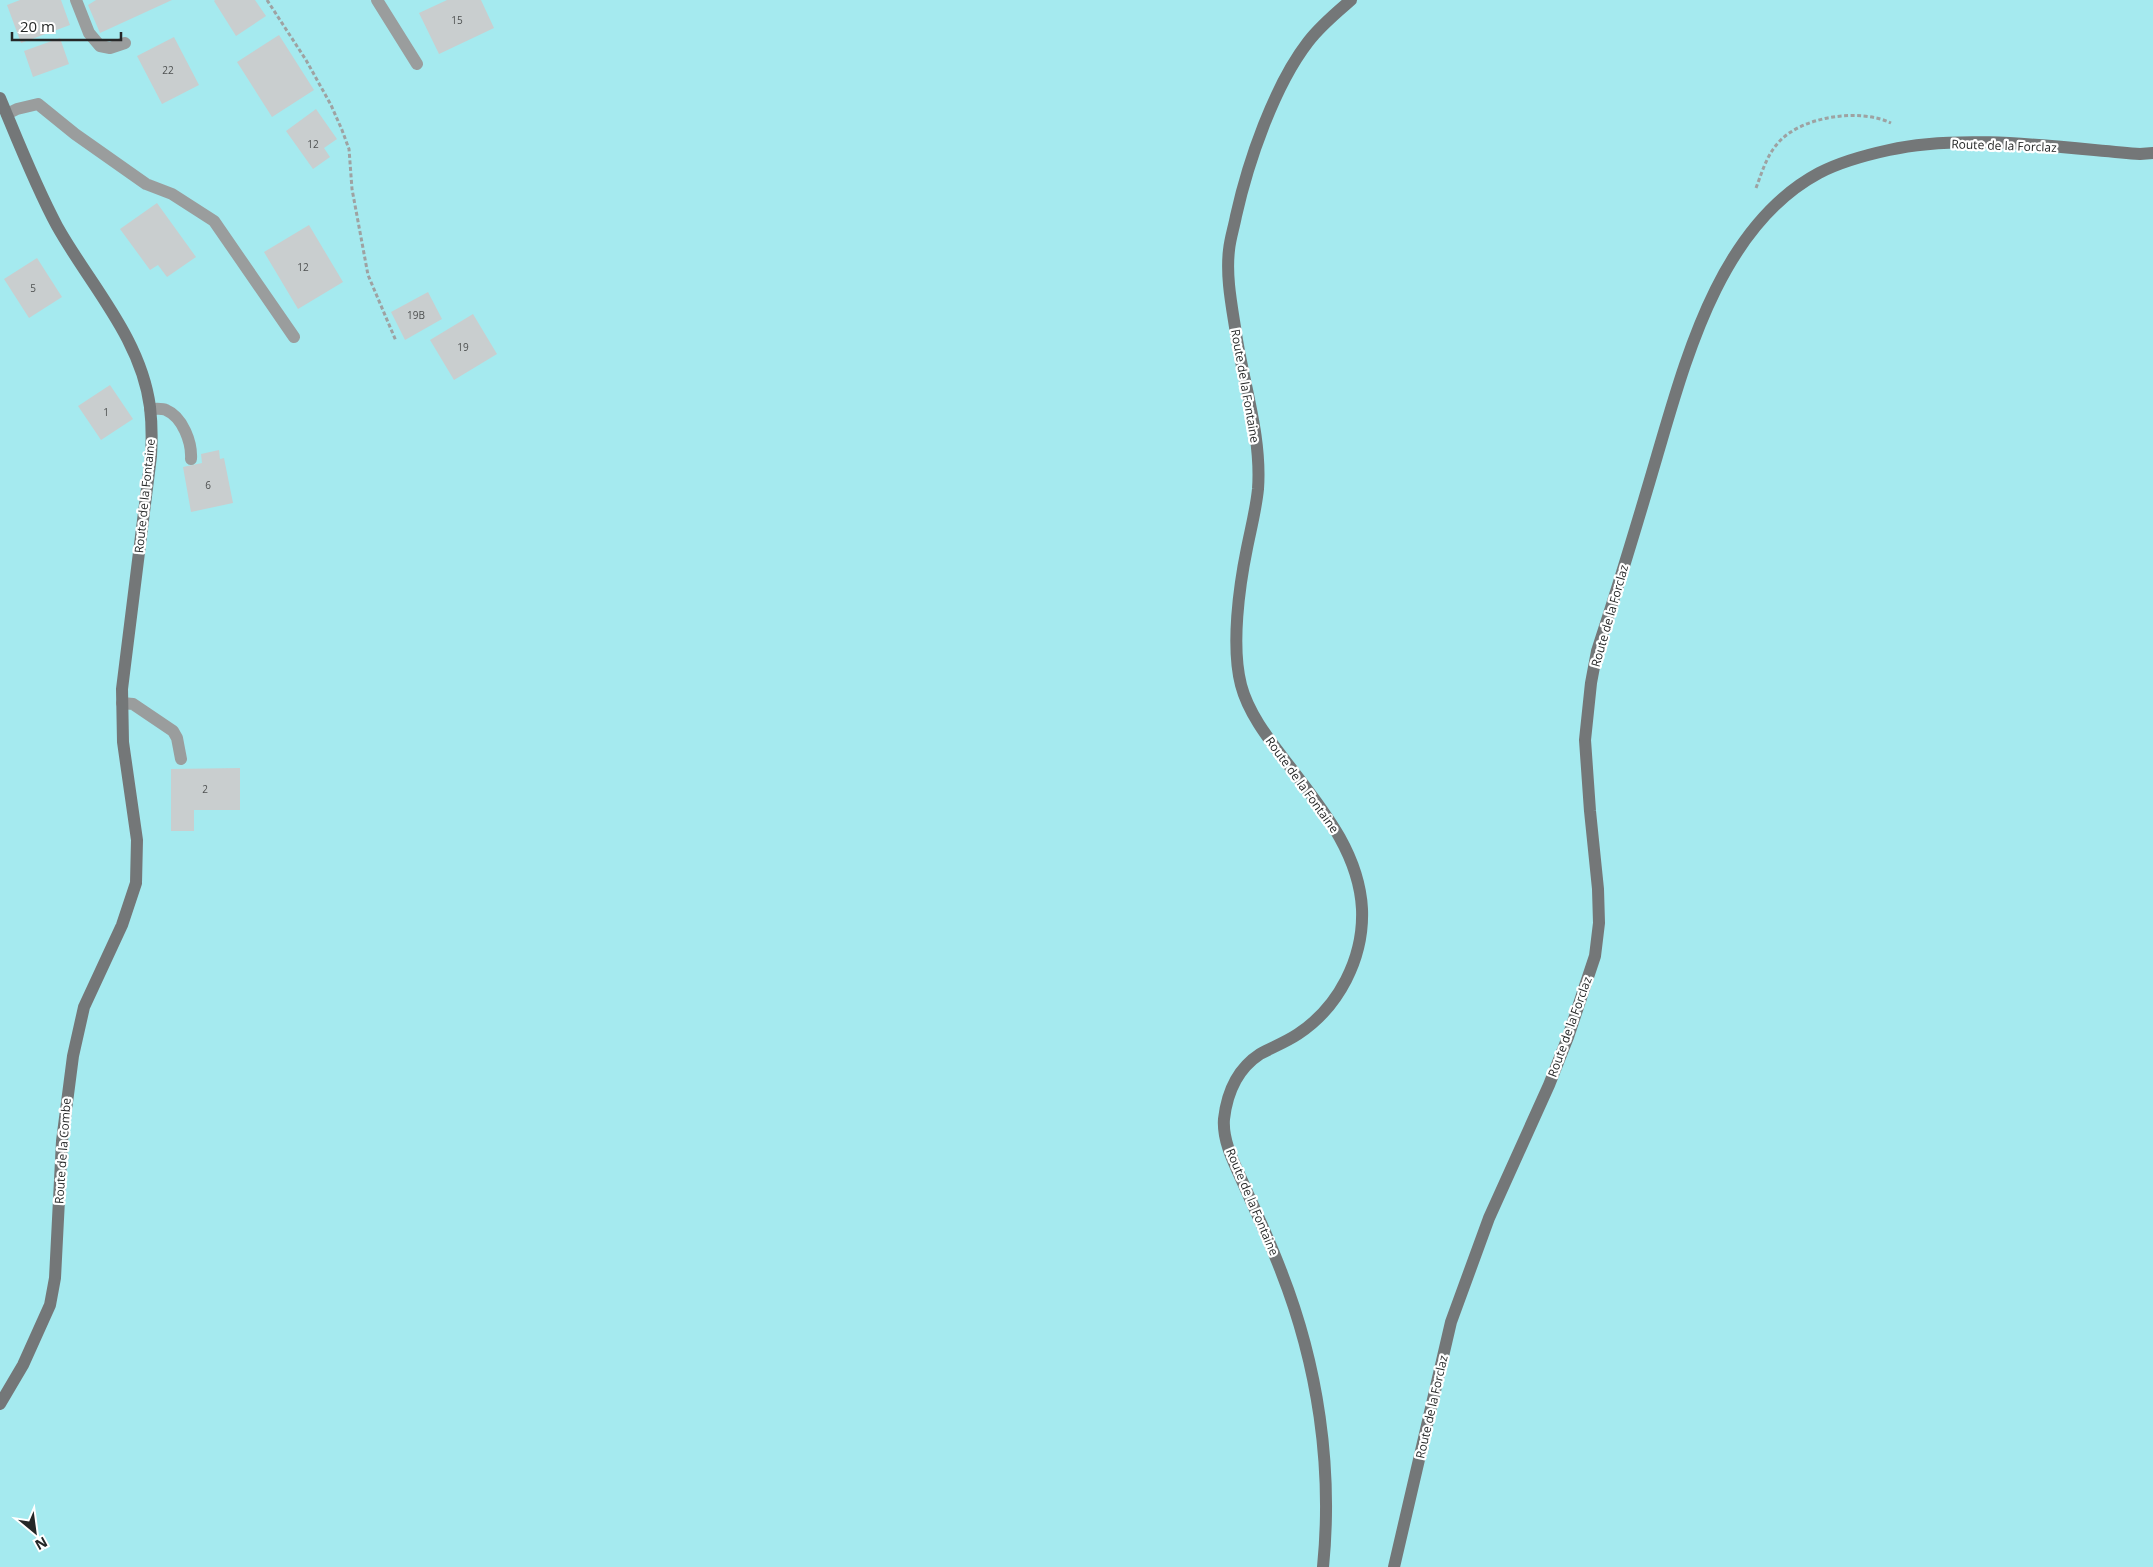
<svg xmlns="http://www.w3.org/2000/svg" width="2153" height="1567" font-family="'Open Sans',sans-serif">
<rect width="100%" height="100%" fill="#e6ecec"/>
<path fill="#a5eaef" d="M0,0H2153V1567H0Z"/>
<path fill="#c9cecf" d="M20,0H61L70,25L21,43L7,5Z
M96,0H172L100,33L88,5Z
M215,0H255L266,16L236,36L214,1Z
M447,0H481L494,28L439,54L419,13Z
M279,35L314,90L272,117L237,62Z
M174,37L199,85L162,104L137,56Z
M60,38L69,64L33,77L24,51Z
M316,109L337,139L324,148L330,157L313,169L286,131Z
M157,203L196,257L167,277L158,265L150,270L120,229Z
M309,225L343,282L298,309L264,252Z
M37,258L62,297L29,318L4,279Z
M428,292L442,319L405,340L391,312Z
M473,314L497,354L454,380L430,340Z
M110,385L133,419L101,440L78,406Z
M219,450L220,459L224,458L233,503L191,512L183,467L202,463L201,454Z
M240,768V810H194V831H171V769Z"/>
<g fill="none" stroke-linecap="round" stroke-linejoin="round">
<path stroke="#9ea2a2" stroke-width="3" stroke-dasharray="4 2.5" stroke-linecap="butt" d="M267,0L306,60L331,105L342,130L349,149L352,189L368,275L396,341
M1756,188C1762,172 1767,155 1778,143C1801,116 1860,108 1891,123"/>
<path stroke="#9a9d9d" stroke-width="12" d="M76,0L89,33L100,46L110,48L125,43
M7,114L17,109L38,104L75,134L146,184L172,194L214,221L294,337
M150,409C155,409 162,408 166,410C183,417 192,443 191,459
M122,703L133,704L173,731L177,738L181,759"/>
<path stroke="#9a9d9d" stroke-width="12" d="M377,0L417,64"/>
<path stroke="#747778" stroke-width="12" d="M0,98C18,141 35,185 57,226C90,285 141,338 150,407C152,424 152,440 151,456L122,689L123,742L137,840L136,883L122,925L84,1007L73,1056L62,1141L55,1278L50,1305L23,1365L0,1404
M1323,1567C1333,1467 1318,1365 1281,1271C1271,1245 1259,1218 1247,1192C1238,1170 1222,1144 1224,1119C1227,1093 1237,1069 1260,1054C1273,1047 1286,1042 1298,1034C1339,1007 1364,958 1362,909C1359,850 1318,804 1284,759C1267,737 1248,712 1241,685C1231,646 1239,587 1247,548C1251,528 1256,509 1258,489C1262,434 1242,380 1235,327C1231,302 1226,275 1229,250C1230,239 1234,227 1236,216C1248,162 1274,86 1308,42C1320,26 1336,13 1351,0
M1394,1567L1451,1322L1489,1218L1549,1085L1568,1037L1595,956L1599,923L1598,889L1590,811L1585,740L1591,683L1597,651C1618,587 1638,521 1657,456C1686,358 1720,226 1819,173C1840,162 1866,155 1889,150C1964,133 2063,148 2140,154L2153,153"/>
</g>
<g text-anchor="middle" stroke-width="4.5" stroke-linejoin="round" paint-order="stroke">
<g font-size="10" fill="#4e5151">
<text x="457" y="24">15</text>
<text x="168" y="74">22</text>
<text x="313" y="148">12</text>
<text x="303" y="271">12</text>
<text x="33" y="292">5</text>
<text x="416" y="319">19B</text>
<text x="463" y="351">19</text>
<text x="106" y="416">1</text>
<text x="208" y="489">6</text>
<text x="205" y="793">2</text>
</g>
<g font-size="12" fill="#252727" stroke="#fff">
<text transform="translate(2004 146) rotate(2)" y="4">Route de la Forclaz</text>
<text transform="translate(1245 386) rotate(80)" y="4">Route de la Fontaine</text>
<text transform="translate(145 496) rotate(-84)" y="4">Route de la Fontaine</text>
<text transform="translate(1610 616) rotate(-74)" y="4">Route de la Forclaz</text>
<text transform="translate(1302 785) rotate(54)" y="4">Route de la Fontaine</text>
<text transform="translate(1570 1027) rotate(-70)" y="4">Route de la Forclaz</text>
<text transform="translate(63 1151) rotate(-86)" y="4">Route de la Combe</text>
<text transform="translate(1252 1202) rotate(67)" y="4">Route de la Fontaine</text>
<text transform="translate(1432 1407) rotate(-77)" y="4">Route de la Forclaz</text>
</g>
</g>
<g transform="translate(35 1532) rotate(151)" stroke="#ffffff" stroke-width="4" paint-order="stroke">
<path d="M0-4L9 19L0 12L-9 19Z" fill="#252727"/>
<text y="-8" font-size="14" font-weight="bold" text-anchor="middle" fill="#252727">N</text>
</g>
<path d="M12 32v8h109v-8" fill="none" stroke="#252727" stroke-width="2.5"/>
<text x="20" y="32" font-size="15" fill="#252727" stroke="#ffffff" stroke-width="4" paint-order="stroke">20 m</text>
</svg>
